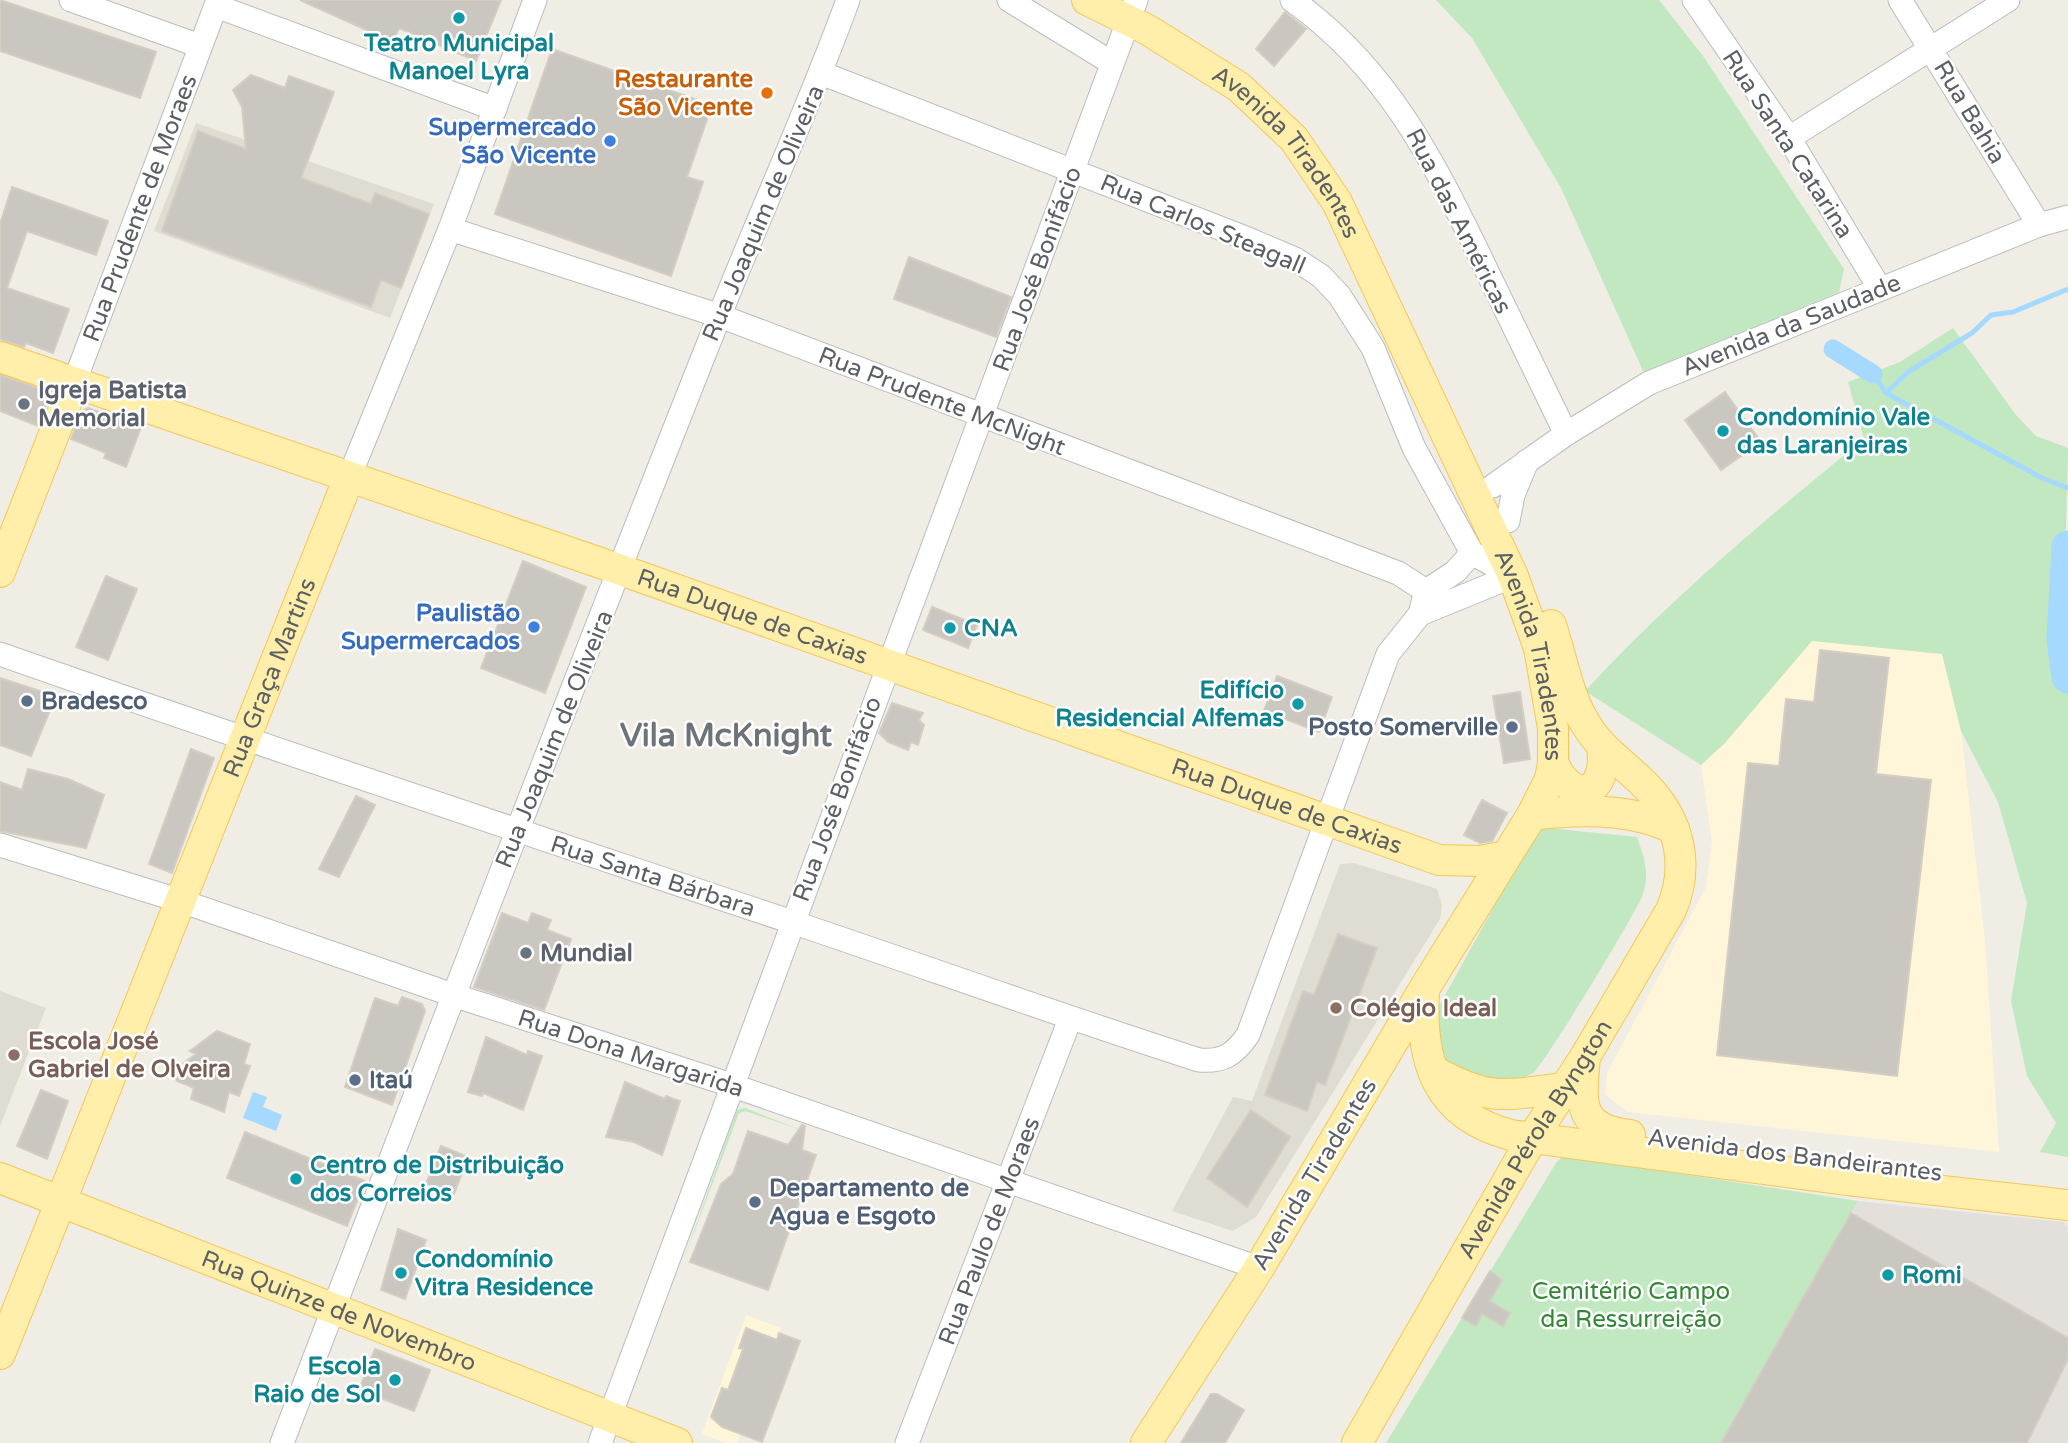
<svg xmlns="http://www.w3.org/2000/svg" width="2068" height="1443" font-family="'Varela Round',sans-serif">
<rect width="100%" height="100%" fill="#efede4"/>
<path fill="#fff6da" d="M1812,640L1942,654L1961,731L1985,941L1999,1152L1628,1112L1605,1094L1607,1073L1706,887L1712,842L1701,765L1725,743Z
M746,1315L781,1328L737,1443H725L702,1434Z"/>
<path fill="#e3e0dc" d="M1858,1201L2064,1222L2068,1228V1443H1721Z"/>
<path fill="#dfdcd2" d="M196,123L434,204L390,318L154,231Z
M1354,863L1437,889L1442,905L1440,919L1256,1217L1233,1231L1172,1211L1233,1097L1252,1101L1340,864Z
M0,991L46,1008L0,1126Z"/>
<path fill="#c1e8c0" d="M1436,0H1659L1703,56L1844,269L1839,292L1644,373L1561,188L1472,38Z
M1953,328L2016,415L2036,436L2068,448L2063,639L2068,677V1157L2040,1152L2056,1123L2027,1076L2011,1001L2027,903L1998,802L1961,731L1942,654L1812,641L1725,743L1701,765L1585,691C1669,600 1768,517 1864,439L1848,382L1900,362Z
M1538,827L1637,837C1644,857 1650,873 1643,894C1637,912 1544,1065 1533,1073C1512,1086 1487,1082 1464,1080L1439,1053L1427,1028Z
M745,1108L801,1130L745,1111L739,1113L683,1262L737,1110Z
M1563,1156L1858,1201L1720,1443H1386L1556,1163Z"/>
<path fill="#a5d9ff" d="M253,1092L267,1097L263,1107L282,1115L276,1131L243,1118Z"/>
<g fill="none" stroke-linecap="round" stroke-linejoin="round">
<path stroke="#a5d9ff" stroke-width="5" d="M1833,349L1873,374L1886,393L2042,478L2068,488
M1886,393L1908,372L1972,333L1991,315L2013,312L2068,289"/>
<path stroke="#a5d9ff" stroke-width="19" d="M1833,349L1873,374"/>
<path stroke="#a5d9ff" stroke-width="33" d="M2068,547L2063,639L2068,677"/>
</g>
<path fill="#cac7c1" stroke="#d4cec2" stroke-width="2" d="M0,0L156,52L140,98L0,51Z
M300,0H501L476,61L399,28L393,42Z
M1285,12L1306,29L1274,66L1256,49Z
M552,49L712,105L687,177L703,182L671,276L495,214Z
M251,75L285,88L289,76L334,92L301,178L371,204L375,193L429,214L401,288L381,280L371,307L162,231L198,131L246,149L242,107L233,90Z
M12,187L108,221L96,255L27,231L7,288L69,309L53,353L26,343L24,347L0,339V224Z
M909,257L1011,297L996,337L894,299Z
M0,375L49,392L50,396L38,426L0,411Z
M1725,392L1761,442L1721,470L1685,420Z
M88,408L141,427L126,467L104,458L106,453L71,439L82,411Z
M523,561L586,587L545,693L481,668Z
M106,576L137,589L108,660L76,647Z
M932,607L977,625L968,648L923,630Z
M1820,650L1889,658L1876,774L1931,780L1897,1076L1717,1055L1748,763L1779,766L1786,699L1814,702Z
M1277,676L1332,697L1319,732L1264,711Z
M0,678L56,696L31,756L0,745Z
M1520,692L1530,759L1504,763L1493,696Z
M892,703L923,713L919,720L924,725L918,745L911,742L908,750L888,742L879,733Z
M191,749L214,758L172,873L149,864Z
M28,769L68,779L104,795L86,848L0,831V782L22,790Z
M356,796L375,805L339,877L319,869Z
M1482,800L1507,813L1492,841L1480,843L1464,835Z
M502,913L528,923L532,913L551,920L547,930L571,939L544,1010L474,987Z
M1338,934L1377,948L1325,1085L1317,1082L1307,1111L1265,1095L1303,991L1314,995Z
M402,997L422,1004L425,1011L392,1105L345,1087L375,998L398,1006Z
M217,1031L250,1044L244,1064L250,1066L239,1096L229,1092L224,1112L191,1099L194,1088L177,1081L173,1075L176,1069L196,1054L190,1051Z
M486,1037L527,1055L528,1051L542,1056L523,1110L483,1093L482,1096L468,1092Z
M625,1082L665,1099L666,1096L680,1101L662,1155L634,1142L606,1137Z
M41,1090L68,1101L47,1159L17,1146Z
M1251,1110L1290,1137L1247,1207L1207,1178Z
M802,1125L805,1126L802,1150L816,1155L768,1290L690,1262L721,1184L733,1174L748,1131L788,1145Z
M245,1132L365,1181L347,1226L227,1178Z
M441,1146L468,1157L454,1194L426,1184Z
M1851,1213L2068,1338V1359L2027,1443H1721Z
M398,1229L426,1240L405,1299L381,1290Z
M1490,1271L1502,1280L1490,1301L1510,1313L1503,1326L1482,1314L1476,1326L1462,1318Z
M746,1328L777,1340L779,1333L800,1341L762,1442L722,1427L711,1417L722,1388L728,1390L743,1349L739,1348Z
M375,1349L430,1370L414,1411L359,1390Z
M1211,1394H1217L1244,1410L1225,1443H1181Z"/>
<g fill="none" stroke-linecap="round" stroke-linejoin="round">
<g stroke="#b9bcc1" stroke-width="25">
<g id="minor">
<path d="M71,0L200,46"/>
<path d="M1009,0L1112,63"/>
<path d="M1292,0C1388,68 1434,162 1484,265C1511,321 1539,378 1566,434"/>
<path d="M1694,0L1789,138L1880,289"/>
<path d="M1900,0L2039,225"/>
<path d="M216,6L495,109"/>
<path d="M821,73L1248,239L1295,259L1321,276L1339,295L1373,348L1414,448L1472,553L1513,576"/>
<path d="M1789,138L2008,0"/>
<path d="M450,229L720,316L1398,573L1426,591"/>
<path id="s1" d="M74,383L218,0"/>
<path d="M348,480L450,229L535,0"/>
<path d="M1493,486L1566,434L1649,383L2039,225L2068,217"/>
<path d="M1508,521L1513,495L1527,461"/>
<path d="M1426,591L1455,572L1472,553"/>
<path d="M1420,614L1513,576"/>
<path d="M0,654C262,746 526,833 789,921C926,967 1061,1016 1199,1060C1223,1062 1234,1055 1248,1035L1388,654L1420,614L1426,591"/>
<path d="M0,845L181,901L453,995L731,1085L1259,1268"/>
<path d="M282,1443C426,1067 570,691 719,317C761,211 809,107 848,0"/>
<path d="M600,1443L1136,0"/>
<path d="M907,1443L1070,1019"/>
</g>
</g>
<g stroke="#f7c656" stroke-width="32">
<g id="major">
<path id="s2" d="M1087,0L1148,30L1239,87L1294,139L1337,202L1513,576L1539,648L1553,728V763L1550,779L1532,815L1424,989L1259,1268L1146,1443"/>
<path id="s3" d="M0,357L621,570L1439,860L1480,861L1506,856"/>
<path d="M0,572L74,383"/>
<path d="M1553,763C1575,809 1609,792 1602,747"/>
<path d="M1532,815C1577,809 1633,808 1674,829"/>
<path d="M1424,993C1420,1062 1437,1116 1511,1135L1854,1181L2068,1205"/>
<path d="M1585,1057C1581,1102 1576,1129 1630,1135"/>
<path d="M1434,1071C1488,1101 1503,1096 1562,1088"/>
<path id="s4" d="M0,1178L677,1443"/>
<path id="s5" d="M0,1354L348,480"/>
<path id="s6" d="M1357,1443L1533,1137L1585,1057L1671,910C1688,871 1682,829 1654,795C1634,770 1604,754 1587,726C1568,697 1562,658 1551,625"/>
</g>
</g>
<use href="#minor" stroke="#fff" stroke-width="23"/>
<use href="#major" stroke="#ffefaa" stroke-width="30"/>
</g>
<g fill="#0f9aa8" stroke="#fff" stroke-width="2.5">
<circle cx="459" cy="18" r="7"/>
<circle cx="1723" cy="431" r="7"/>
<circle cx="950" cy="628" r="7"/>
<circle cx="1298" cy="704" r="7"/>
<circle cx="296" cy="1179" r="7"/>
<circle cx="401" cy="1273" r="7"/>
<circle cx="1888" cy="1275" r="7"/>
<circle cx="395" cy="1380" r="7"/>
</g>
<circle fill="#e8710a" stroke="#fff" stroke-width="2.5" cx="767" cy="93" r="7"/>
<g fill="#3f7fe0" stroke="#fff" stroke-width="2.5">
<circle cx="610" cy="141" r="7"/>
<circle cx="534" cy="627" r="7"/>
</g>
<g fill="#6b7280" stroke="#fff" stroke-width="2.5">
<circle cx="24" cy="404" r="7"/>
<circle cx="526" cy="953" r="7"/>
</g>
<g fill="#5c6f8a" stroke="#fff" stroke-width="2.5">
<circle cx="27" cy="701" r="7"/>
<circle cx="1512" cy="727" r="7"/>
<circle cx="355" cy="1080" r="7"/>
<circle cx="755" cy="1202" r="7"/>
</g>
<g fill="#8d6e63" stroke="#fff" stroke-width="2.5">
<circle cx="1336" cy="1008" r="7"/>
<circle cx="14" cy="1055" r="7"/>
</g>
<g text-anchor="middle" stroke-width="5" stroke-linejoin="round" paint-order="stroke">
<g font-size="24" font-weight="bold" fill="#0d838f" stroke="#fff" text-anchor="start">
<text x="459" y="51" text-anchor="middle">Teatro Municipal<tspan x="459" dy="28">Manoel Lyra</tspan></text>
<text x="1737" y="425">Condomínio Vale<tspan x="1737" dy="28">das Laranjeiras</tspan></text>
<text x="964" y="636">CNA</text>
<text x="1284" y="698" text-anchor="end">Edifício<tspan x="1284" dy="28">Residencial Alfemas</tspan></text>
<text x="310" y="1173">Centro de Distribuição<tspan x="310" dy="28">dos Correios</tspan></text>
<text x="415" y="1267">Condomínio<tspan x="415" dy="28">Vitra Residence</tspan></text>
<text x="1902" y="1283">Romi</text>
<text x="381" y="1374" text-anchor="end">Escola<tspan x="381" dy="28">Raio de Sol</tspan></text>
</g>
<g font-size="24" font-weight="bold" fill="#c56008" stroke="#fff" text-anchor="end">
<text x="753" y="87">Restaurante<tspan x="753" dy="28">São Vicente</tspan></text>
</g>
<g font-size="24" fill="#5c6065" stroke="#fff">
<text transform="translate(1970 112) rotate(59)" y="8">Rua Bahia</text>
<text transform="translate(1788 144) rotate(57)" y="8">Rua Santa Catarina</text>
<text dy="8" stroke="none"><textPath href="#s2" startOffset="256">Avenida Tiradentes</textPath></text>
<text dy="8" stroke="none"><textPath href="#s1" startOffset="187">Rua Prudente de Moraes</textPath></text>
<text transform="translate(763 213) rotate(-67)" y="8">Rua Joaquim de Oliveira</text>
<text transform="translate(1459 221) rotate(63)" y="8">Rua das Américas</text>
<text transform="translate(1203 224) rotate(23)" y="8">Rua Carlos Steagall</text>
<text transform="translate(1037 269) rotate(-70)" y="8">Rua José Bonifácio</text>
<text transform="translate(1791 325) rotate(-22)" y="8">Avenida da Saudade</text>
<text transform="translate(942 401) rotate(21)" y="8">Rua Prudente McNight</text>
<text dy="8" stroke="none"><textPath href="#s3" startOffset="796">Rua Duque de Caxias</textPath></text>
<text dy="8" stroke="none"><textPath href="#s2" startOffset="822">Avenida Tiradentes</textPath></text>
<text dy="8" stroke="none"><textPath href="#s5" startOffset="728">Rua Graça Martins</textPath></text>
<text transform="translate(554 739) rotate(-68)" y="8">Rua Joaquim de Oliveira</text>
<text transform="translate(837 799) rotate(-70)" y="8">Rua José Bonifácio</text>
<text dy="8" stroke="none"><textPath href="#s3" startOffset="1363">Rua Duque de Caxias</textPath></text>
<text transform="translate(653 876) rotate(18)" y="8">Rua Santa Bárbara</text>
<text transform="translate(631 1053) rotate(18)" y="8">Rua Dona Margarida</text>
<text dy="8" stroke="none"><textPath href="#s6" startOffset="352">Avenida Pérola Byngton</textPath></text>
<text transform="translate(1795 1155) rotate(7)" y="8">Avenida dos Bandeirantes</text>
<text transform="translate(1314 1174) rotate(-59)" y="8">Avenida Tiradentes</text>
<text transform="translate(989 1231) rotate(-69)" y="8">Rua Paulo de Moraes</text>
<text dy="8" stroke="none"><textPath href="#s4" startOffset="364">Rua Quinze de Novembro</textPath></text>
</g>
<g font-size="24" font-weight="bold" fill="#366cbe" stroke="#fff" text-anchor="end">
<text x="596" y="135">Supermercado<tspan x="596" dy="28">São Vicente</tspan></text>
<text x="520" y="621">Paulistão<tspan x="520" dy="28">Supermercados</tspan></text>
</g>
<g font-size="24" font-weight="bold" fill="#5b616d" stroke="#fff" text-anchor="start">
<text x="38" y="398">Igreja Batista<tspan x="38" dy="28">Memorial</tspan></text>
<text x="540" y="961">Mundial</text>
</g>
<g font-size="24" font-weight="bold" fill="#4e5e75" stroke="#fff" text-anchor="start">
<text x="41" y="709">Bradesco</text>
<text x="1498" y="735" text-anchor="end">Posto Somerville</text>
<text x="369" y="1088">Itaú</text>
<text x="769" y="1196">Departamento de<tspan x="769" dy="28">Agua e Esgoto</tspan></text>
</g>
<g font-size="24" font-weight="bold" fill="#785e54" stroke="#fff" text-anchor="start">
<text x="1350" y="1016">Colégio Ideal</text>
<text x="28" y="1049">Escola José<tspan x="28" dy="28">Gabriel de Olveira</tspan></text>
</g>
<g font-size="24" fill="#328734" stroke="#fff">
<text x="1631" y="1299">Cemitério Campo<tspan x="1631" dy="28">da Ressurreição</tspan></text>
</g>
<g font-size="32" font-weight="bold" fill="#6d7378" stroke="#fff">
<text x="726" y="746">Vila McKnight</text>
</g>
</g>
</svg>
